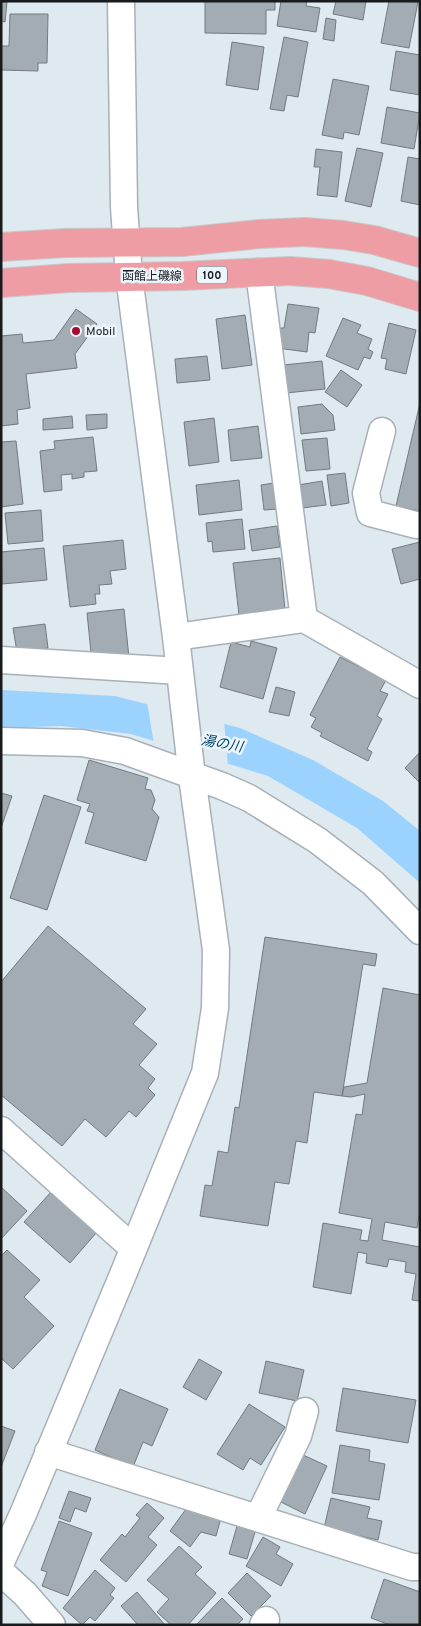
<svg xmlns="http://www.w3.org/2000/svg" width="421" height="1626" font-family="Overpass,'Noto Sans JP',sans-serif">
<rect width="100%" height="100%" fill="#dfe9f0"/>
<path fill="#9bd3fe" d="M1,690L115,696L240,728L313,760L383,801L420,831V883L357,828L268,776L131,734L61,726L1,728Z"/>
<path fill="#dfe9f0" d="M147,702L224,721L228,766L154,744Z"/>
<path fill="#a3acb3" stroke="#727a80" d="M205,1H275V10H266V34L205,33Z
M281,1H307L306,6L320,8L316,32L277,26Z
M336,1H366L363,20L333,14Z
M389,1L418,2L409,48L381,43Z
M1,2H7L5,22L1,21Z
M10,14H48L47,63H38V71L1,70V46H9Z
M326,18L336,20L334,41L323,39Z
M284,37L308,42L298,97L287,95L284,111L270,109Z
M232,42L264,47L258,90L226,85Z
M396,51L420,55V95L390,90Z
M333,79L369,86L359,135L344,132L343,139L322,135Z
M387,107L420,113L414,149L381,143Z
M357,148L383,153L371,207L345,201Z
M316,149L342,152L337,197L317,195L320,167H314Z
M408,157L420,159V205L401,201Z
M288,304L319,308L315,333L309,332L307,352L277,348L280,328H284Z
M76,309L97,324L75,354L77,368L26,374L30,408L17,410L18,424L1,426V336L22,334L23,343L54,340Z
M245,315L252,365L222,369L216,319Z
M343,318L361,325L357,333L372,339L368,349L373,352L370,359L364,357L358,370L326,356Z
M389,323L416,330L406,374L385,369L387,359L381,358Z
M207,356L210,380L177,383L175,359Z
M322,361L325,389L286,393L283,365Z
M341,370L362,385L347,407L325,392Z
M420,403V511L396,506Z
M322,404L333,415L335,430L301,434L298,407Z
M107,414V428L87,430L86,415Z
M72,416L73,428L43,430V419Z
M214,418L219,462L189,466L184,422Z
M258,426L262,458L231,461L228,430Z
M93,437L97,471L84,472V477L72,479V474L61,475L62,490L44,492L40,451L55,449L54,441Z
M327,438L330,469L306,471L302,440Z
M16,441L23,504L1,507V442Z
M345,473L349,503L331,506L327,475Z
M239,480L242,510L199,515L196,485Z
M322,481L326,505L302,508L298,485Z
M274,483L278,509L264,510L261,485Z
M41,510L43,541L8,544L5,513Z
M242,519L245,549L213,552L212,541L208,542L206,523Z
M277,526L280,547L252,551L249,530Z
M123,540L126,569L110,571L112,584L99,585L100,594H95L96,604L70,607L63,546Z
M420,542V579L401,584L392,549Z
M44,548L47,580L2,584L1,552Z
M280,558L285,610L239,615L233,563Z
M124,609L129,658L92,662L87,613Z
M45,624L48,648L17,652L13,628Z
M251,641L277,648L263,699L220,687L231,642L250,647Z
M340,657L386,680L380,691L388,694L377,716L382,719L367,749L372,752L368,761L320,736L322,733L311,727L316,718L310,715Z
M276,687L295,692L289,716L269,712Z
M420,752V783L405,768Z
M89,760L148,778L145,789L151,790L155,800L152,809L159,817L146,861L85,843L94,813L87,811L90,804L77,800Z
M1,793L12,796L1,828Z
M44,795L81,807L47,910L10,898Z
M48,926L146,1009L133,1024L157,1044L139,1065L155,1079L148,1088L155,1095L136,1117L129,1111L106,1137L85,1119L62,1146L1,1095V982Z
M265,937L377,954L375,966L363,964L342,1096L314,1092L307,1143L296,1141L289,1184L275,1182L268,1226L200,1216L205,1185L212,1186L218,1151L228,1153L235,1107L239,1108Z
M383,988L420,995V1210L417,1228L385,1222L382,1240L420,1247V1301L412,1300L416,1274L405,1272L406,1262L389,1259L387,1267L366,1263L367,1254L358,1252L351,1294L313,1287L323,1223L362,1230L360,1240L368,1241L372,1219L339,1213L356,1114L362,1115L365,1094L351,1097L342,1096L344,1087L367,1083Z
M1,1187L27,1211L1,1239Z
M51,1192L97,1232L70,1263L24,1222Z
M7,1250L40,1280L24,1297L54,1326L13,1369L1,1358V1256Z
M199,1359L222,1372L206,1400L183,1387Z
M266,1361L304,1370L297,1401L259,1393Z
M343,1388L416,1400L408,1443L336,1431Z
M120,1389L168,1409L152,1446L143,1442L133,1467L95,1450Z
M249,1404L285,1427L261,1465L250,1458L243,1470L217,1454Z
M1,1426L15,1431L1,1467Z
M340,1445L370,1450L369,1461L385,1464L379,1500L332,1493Z
M301,1454L327,1466L305,1514L279,1501Z
M69,1491L91,1498L86,1512L75,1508L70,1522L59,1518Z
M331,1498L370,1507L367,1518L382,1521L378,1540L324,1528Z
M147,1503L164,1518L148,1537L157,1545L126,1582L100,1560L122,1534L125,1537L140,1518L136,1515Z
M186,1509L221,1518L216,1536L201,1532L190,1547L170,1531Z
M59,1521L92,1533L68,1596L42,1586L47,1572L41,1570Z
M237,1526L255,1532L247,1559L229,1554Z
M263,1537L280,1547L276,1554L293,1564L281,1586L246,1566Z
M179,1546L202,1567L195,1574L216,1593L188,1625H171L157,1612L169,1599L147,1580Z
M95,1570L115,1588L110,1595L114,1598L95,1621L90,1617L82,1625L63,1608Z
M247,1573L271,1596L251,1616L228,1593Z
M384,1579L420,1592V1625H390L371,1618Z
M137,1592L165,1625H138L121,1606Z
M222,1598L243,1619L237,1625H196Z"/>
<g fill="none" stroke-linecap="round" stroke-linejoin="round">
<g stroke="#a8b0b7" stroke-width="29">
<path id="minor" d="M259,272L304,619
M382,431L366,493L370,513L416,525H420
M176,637L304,619L420,685
M1,660L180,671
M1,741L82,743L125,751L222,786L249,798L317,840L373,883L420,931
M1,1130L133,1248
M48,1452L412,1567H420
M258,1518L298,1436L305,1411
M1,1562L23,1514L124,1272L205,1073L215,1008L216,950L192,777L176,637L129,276L124,207L121,1
M1,1572L25,1594L52,1625
M263,1625L266,1620"/>
</g>
<g stroke="#c8c8c9" stroke-width="30">
<path id="major" d="M1,247L65,243L182,242L259,234L305,232L343,235L374,240L420,253
M1,283L68,278L183,276L290,271L329,274L367,281L420,297"/>
</g>
<use href="#minor" stroke="#fff" stroke-width="26"/>
<use href="#major" stroke="#ed9da3" stroke-width="28"/>
</g>
<circle fill="#a60c2f" stroke="#edf6fd" stroke-width="2" cx="76" cy="331" r="5"/>
<g text-anchor="middle" stroke-width="5" stroke-linejoin="round" paint-order="stroke">
<rect fill="#edf6fd" stroke="#585d61" stroke-width="1" x="197" y="266.5" width="30" height="17" rx="4"/>
<g font-size="11" font-weight="bold" fill="#181b1e">
<text x="212" y="279">100</text>
</g>
<g font-size="12" fill="#181b1e" stroke="#edf6fd">
<text x="152" y="280">函館上磯線</text>
</g>
<g font-size="12" fill="#181b1e" stroke="#edf6fd" text-anchor="start">
<text x="86" y="335">Mobil</text>
</g>
<g font-size="14" font-style="italic" fill="#00476e" stroke="#edf6fd">
<text transform="translate(222 743) rotate(10)" y="5">湯の川</text>
</g>
</g>
<rect width="421" height="1626" fill="none" stroke="#181b1e" stroke-width="5"/>
</svg>
